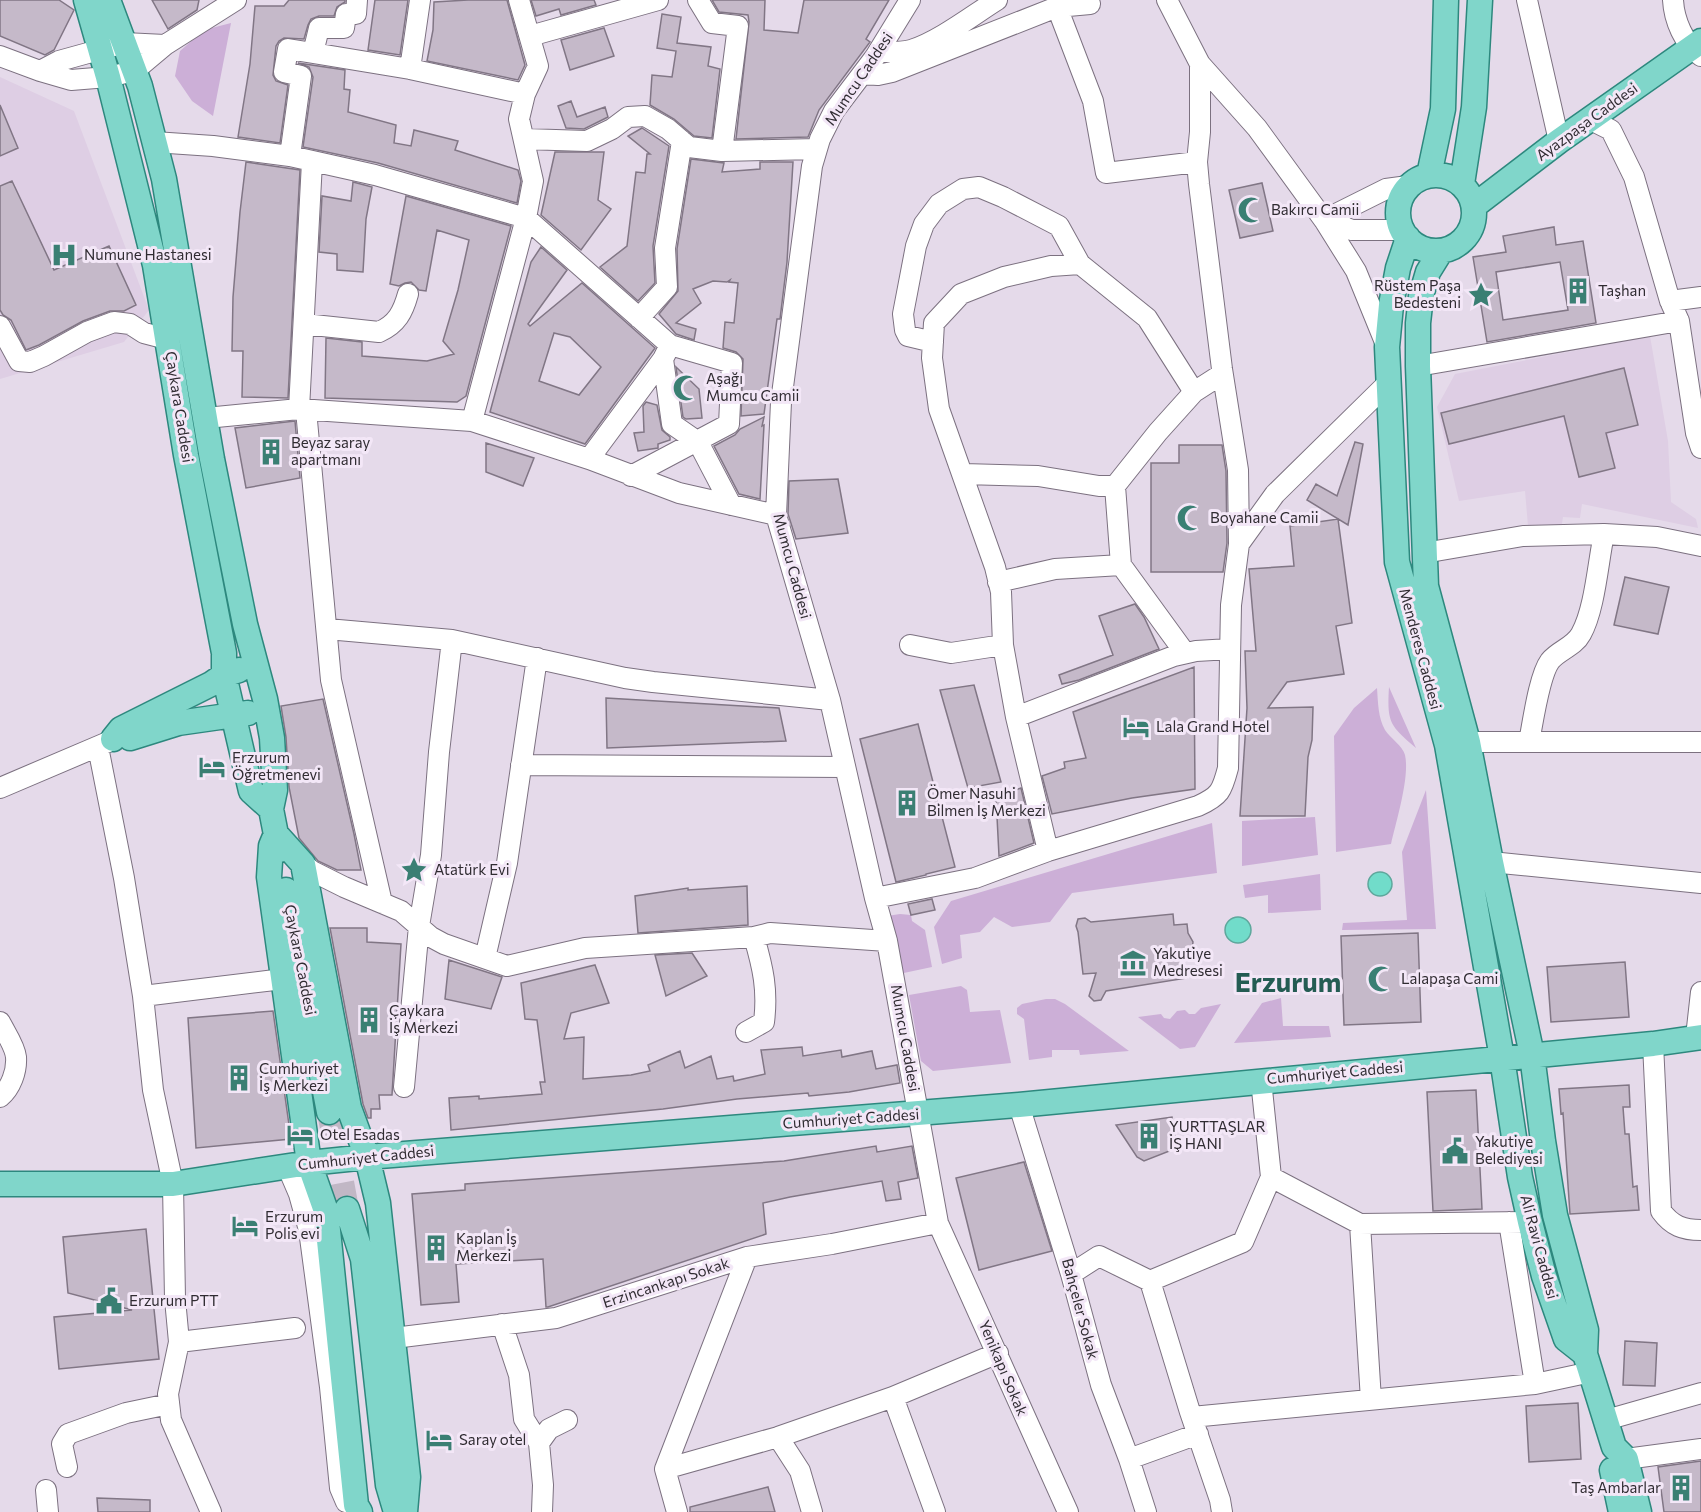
<svg xmlns="http://www.w3.org/2000/svg" width="1701" height="1512" font-family="Commissioner,sans-serif">
<rect width="100%" height="100%" fill="#e5daea"/>
<path fill="#decee4" d="M0,77L74,111L149,310L124,342L0,379Z
M1650,336L1668,441L1671,502L1696,519L1698,528L1582,504L1580,518L1563,517L1561,530L1528,526L1525,491L1459,501L1437,407L1455,374Z"/>
<path fill="#ccafd7" d="M231,23L213,116L192,101L175,76L180,51L204,30Z
M1389,687L1416,748C1389,725 1387,722 1389,687Z
M1377,688C1378,702 1378,718 1385,730C1390,738 1403,746 1405,755C1410,777 1396,822 1391,844L1336,852L1334,736L1354,708Z
M1426,790L1436,929L1342,930L1343,923L1407,920L1402,852Z
M1315,817L1318,855L1242,866V821Z
M1212,823L1217,873L1072,893L1050,922L1012,927L994,917L980,932L960,935L962,958L942,964L934,927L951,901Z
M1320,874L1321,910L1268,913V895L1245,898L1243,885Z
M900,914L911,915L912,921L925,930L932,967L899,974L887,916Z
M961,986L967,990L970,1012L1000,1010L1011,1063L933,1071L921,1061L909,995Z
M1281,998L1283,1026H1329L1331,1037L1234,1043L1262,1003Z
M1046,999H1055L1065,1004L1129,1051L1080,1055L1079,1050H1052V1057L1029,1060L1024,1019L1017,1014V1008L1022,1004Z
M1221,1004L1195,1047L1180,1049L1138,1017L1161,1014L1164,1018L1170,1019L1177,1011L1185,1010L1189,1014H1195L1201,1008Z"/>
<path fill="#71dcca" stroke="#5ea79c" stroke-width="1.5" d="M1368 884a12 12 0 1 1 24 0a12 12 0 1 1-24 0Z
M1225 930a13 13 0 1 1 26 0a13 13 0 1 1-26 0Z"/>
<path fill="#c5b9c9" stroke="#817685" stroke-width="1.5" fill-rule="evenodd" d="M0,0H59L74,10L54,50L45,55L0,36Z
M152,0H199L197,10L168,29Z
M289,0H345V2L337,7L334,16H319L311,19L308,25L304,39L284,38L279,41L276,46L273,75L276,81L288,85L280,143L238,137L250,64L255,6H284Z
M375,0H408L400,55L368,50Z
M468,0H507L525,65L518,80L427,61L433,30L434,2Z
M531,0H594L596,5L561,15L559,9L536,16Z
M712,0H765L764,30L798,33L804,0H889L866,39L870,42L819,110L808,137L736,139L749,22L748,15L719,12Z
M662,14L681,17L677,43L711,47L708,66L720,69L712,138L694,136L674,119L650,105L652,75L672,77L676,51L657,48Z
M604,28L614,56L570,70L561,40Z
M298,63L345,70L344,89L350,90L348,112L396,125L394,143L411,146L414,130L458,141L455,150L518,170L521,181L517,203L378,163L303,147L313,77L309,67Z
M571,101L577,117L605,107L608,117L584,129L566,128L558,106Z
M0,105L18,148L0,156Z
M642,128L669,146L653,246L655,283L638,301L600,267L627,246L636,172L645,173L647,154H650L628,136Z
M555,152H604L598,200L611,209L581,250L541,215Z
M691,159L724,163L722,172L760,169V162H793L787,262L780,319H777L764,414L741,416L743,359L736,352L723,348L725,322L734,323L738,283L729,282L730,280L727,282L713,281L693,289L701,303L676,323L696,329L694,340L676,334L659,314L678,291L677,249Z
M246,162L300,170L288,398L242,397L243,351H232L233,297L240,212Z
M12,181L54,270L109,246L136,305L124,311H110L83,321L39,345L26,350L11,320L3,315L0,310V186Z
M353,182L372,187L366,219L363,272L337,270V254L319,252L322,196L351,201Z
M1262,183L1273,231L1240,238L1229,190Z
M406,196L511,226L466,396L457,402L325,398L326,338L362,342V356L427,361L454,354L443,341L458,290L469,240L437,230L426,291L419,290L411,282L405,283L399,286L390,284Z
M1554,227L1556,245L1583,241L1596,323L1487,342L1473,257L1506,252L1503,236ZM1560,262L1568,310L1503,320L1496,272Z
M541,247L567,270L528,324L530,326L582,283L655,348L585,444L490,412L531,262ZM554,333L570,337L601,367L579,395L539,381Z
M676,367L699,389L702,418L686,419L683,417Z
M1624,368L1638,425L1606,433L1615,468L1579,477L1564,416L1449,444L1441,413Z
M646,402L657,405L662,430L670,437V440L658,444V448L638,451L634,433L644,432L643,406Z
M764,417L762,426L764,425L760,499L739,494L714,446L735,435L740,429Z
M295,421L300,478L246,488L235,428Z
M1355,442L1363,444L1348,525L1307,500L1316,484L1337,496Z
M486,443L534,458L523,486L486,472Z
M1179,445H1222L1226,471L1227,543L1223,572H1151V463H1179Z
M838,479L848,533L796,539L788,514L789,481Z
M1338,519L1352,623L1336,626L1344,674L1287,682L1268,708L1313,707L1312,740L1308,757L1305,816H1240L1247,708L1245,651H1256L1249,569L1294,566L1290,526Z
M1625,577L1669,587L1658,634L1614,625Z
M1135,604L1144,617L1159,649L1079,680L1062,684L1059,675L1113,655L1099,616Z
M1194,667L1195,789L1132,798L1052,814L1042,776L1065,768L1064,762L1086,758L1073,712Z
M974,685L1001,782L968,788L940,690Z
M606,698L779,708L786,741L607,748Z
M323,699L354,834L361,870H337L318,861L299,838L289,787L286,737L281,706Z
M918,724L955,867L926,874V875L896,882L860,739Z
M1021,788L1034,843L999,856L996,797Z
M747,886L748,925L638,933L635,896L688,888V890Z
M932,899L935,910L911,915L908,904Z
M1173,914L1174,925L1187,924L1188,933L1193,942L1192,949L1183,957L1187,978L1106,991L1101,1000L1094,1001L1089,996L1096,973L1083,974L1078,932L1076,926L1078,919L1085,918L1091,922Z
M330,928H367V942L401,944L392,1095H379L380,1109H371V1118H368L363,1104Z
M1418,933L1421,1022L1344,1025L1341,936Z
M692,953L707,976L666,996L655,955Z
M449,960L502,977L491,1009L445,999Z
M1625,962L1629,1017L1551,1022L1547,967Z
M595,965L609,1003L571,1013L564,1039L584,1037L583,1079L631,1075L650,1071L648,1065L680,1051L685,1068L711,1056L717,1079L733,1076L734,1081L765,1074L761,1050L802,1047L803,1056L841,1050L842,1057L872,1051L876,1069L897,1065L900,1083L849,1092L809,1096L808,1093L737,1099L663,1109L451,1130L449,1098L479,1096V1099L542,1094L540,1082H545L537,1020L525,1019L521,983Z
M273,1011L291,1139L196,1148L188,1018Z
M1629,1085L1630,1107H1623L1625,1134H1629L1633,1187L1637,1186L1639,1210L1570,1214L1563,1113L1561,1114L1559,1089Z
M1476,1090L1482,1209L1433,1211L1427,1092Z
M1172,1117L1177,1148L1144,1161L1137,1157L1116,1125Z
M876,1146L877,1152L912,1146L918,1178L898,1182L901,1199L886,1201L882,1181L790,1197L763,1203L766,1234L548,1307H546L543,1259L456,1264L459,1302L421,1305L412,1194L465,1190V1184L784,1161Z
M1024,1162L1052,1251L979,1270L956,1178Z
M146,1229L159,1359L59,1369L54,1317L132,1310L68,1293L63,1237Z
M1625,1341L1657,1343L1655,1386L1623,1385Z
M1578,1403L1581,1459L1529,1462L1526,1406Z
M1701,1461V1512H1664L1658,1467Z
M768,1487L775,1512H690V1507Z
M97,1498L150,1500V1512H98Z"/>
<g fill="none" stroke-linecap="round" stroke-linejoin="round">
<path stroke="#c1b7c5" stroke-width="24" stroke-dasharray="24 12" stroke-linecap="butt" d="M329,1112L347,1209"/>
<g stroke="#7c7180" stroke-width="22">
<path id="minor" d="M910,0L875,57L834,111L820,139L812,166L781,402L776,515L830,700L875,898L887,941L938,1223L1068,1512
M1167,0L1200,64L1257,128L1324,220L1356,271L1387,347
M1527,0L1559,141
M1673,0C1674,20 1684,44 1701,56
M1057,7L1093,101L1106,173L1197,162
M530,36L658,0
M165,45L236,0
M878,52C890,52 900,53 911,50C938,42 973,15 997,0
M313,53L410,69L525,94
M0,56L40,71L71,80L108,77L134,71L165,45L124,43L59,61L40,71
M410,69L420,0
M862,74L878,75L892,72L1057,7L1090,4
M1589,119L1611,130L1634,177L1670,301L1679,321L1696,433L1701,448
M524,139L587,141L612,129L628,117L645,116L668,129L689,147L722,151L738,26L712,23L698,0
M154,142L213,146L290,156L375,175L526,218L670,345L663,359L589,459L679,493L776,515
M722,151L817,149
M290,156L301,76L284,72L288,49L313,53L319,28H344L346,14H356L357,0
M1324,220L1386,189L1408,186
M1324,220L1352,230H1402
M1670,301L1701,297
M639,318L667,287L665,248L682,141
M304,324L379,332C397,324 403,312 408,294
M0,326L19,361L30,362L44,356L87,332L114,322L130,324L144,333L167,339
M933,342L908,336L905,330L903,314L916,246L924,224L939,204L963,189L979,187L1003,197L1059,226L1080,264
M663,359L672,424L698,442L731,505
M1418,366L1679,321
M299,409L312,162
M306,410L331,680L382,903
M206,418L299,409L472,421L589,459
M472,421L526,218L533,181L519,119L525,94L538,66L519,0
M963,474L1038,476L1099,486H1115L1158,432L1194,392
M631,476L729,424L732,363L670,345
M1115,486L1121,565L1185,653
M1239,544L1275,494L1389,382
M1424,553L1523,536L1604,534L1657,537L1701,546
M998,582L1055,569L1121,565
M327,629L452,640L625,678L653,682L830,700
M910,645L951,653L1003,645
M1016,717L1174,656L1196,651L1230,649
M1468,742H1701
M1529,742C1533,722 1539,676 1550,661C1559,650 1574,647 1581,634C1595,609 1598,562 1604,534
M98,747L124,878L143,996L153,1090L173,1184L175,1299L179,1342L168,1394L171,1420L211,1512
M521,765L845,767
M0,788L108,742
M1048,851L1016,717L1003,645L1001,592L995,567L939,409L932,358L934,323L961,294L1004,277L1051,266L1080,264L1147,318L1194,392L1222,374
M1491,862L1701,883
M303,864L312,871L344,887L401,911L431,937L444,944L507,966L585,948L754,937L770,933L887,941
M875,898L975,878L1048,851L1198,806C1220,796 1222,791 1228,768L1231,605L1239,544L1238,470L1222,369L1199,184L1197,162L1200,132V64
M485,958L507,863L537,658
M143,996L283,979
M0,1022C5,1032 15,1046 16,1057C17,1071 11,1088 0,1097
M746,1032L764,1022C768,990 763,968 754,937
M1696,1037L1701,992
M1653,1044L1661,1211C1672,1226 1683,1230 1701,1230
M404,1087L419,926L431,855L439,752L452,640
M1019,1105L1071,1274L1101,1385L1129,1459L1146,1512
M287,1166L299,1194L309,1230L330,1387L340,1488L346,1502L356,1505
M1271,1177L1360,1224L1371,1400
M1509,1222L1535,1384
M1360,1224L1530,1222
M1071,1274L1099,1256L1150,1281L1190,1412L1220,1500L1222,1512
M1150,1281L1243,1242L1271,1177L1261,1080
M502,1324L519,1375L524,1419L539,1443
M394,1338L556,1318L747,1257L832,1244L938,1223
M179,1342L295,1328
M893,1397L935,1512
M1192,1417L1535,1384L1591,1372
M1606,1420L1701,1393
M778,1437L800,1471L812,1512
M1129,1459L1198,1434
M1626,1459L1701,1449
M67,1467L62,1444L68,1434L126,1413L169,1404
M665,1469L778,1437L893,1397L998,1353
M46,1490L48,1512
M542,1512L543,1485L539,1443L549,1429L567,1420
M677,1512L665,1469L747,1257"/>
</g>
<g stroke="#2d887e" stroke-width="27">
<path id="major" d="M86,0L108,77L155,265L186,455L224,653V675L251,791L271,809
M108,0L140,86L164,179L212,459L245,624L265,699L272,738L275,790L271,809L279,850
M1398 213a38 38 0 1 1 76 0a38 38 0 1 1-76 0Z
M1429,175L1443,109L1446,0
M1462,184L1474,107L1480,0
M1474,206L1559,141L1701,41
M1408,238L1398,268L1391,305L1387,347L1397,562L1447,745L1502,1058L1520,1177L1530,1222L1544,1276L1566,1339L1585,1354
M1441,251L1428,272L1421,296L1418,323V366L1426,586L1468,742L1491,862L1532,1055L1543,1141L1555,1215L1586,1330L1585,1354L1614,1447L1626,1459L1639,1512
M130,738L178,723L248,713
M113,739L121,729L211,684L224,675L239,670
M286,890L329,1112
M0,1184H173L309,1163L367,1157L1019,1105L1653,1044L1701,1037
M347,1209L363,1259L388,1485L396,1512
M1612,1470L1621,1512
M360,1512L356,1505L326,1211L309,1163L269,877L271,846L276,834L303,864L349,1108L367,1157L378,1203L408,1477L405,1512"/>
</g>
<use href="#minor" stroke="#fff" stroke-width="20"/>
<use href="#major" stroke="#80d6ca" stroke-width="24"/>
</g>
<defs>
<g id="mosque-bare" transform="scale(2.07)"><path d="M3.5-4.9A6 6 0 1 0 3.5 4.9A5 5 0 1 1 3.5-4.9Z" fill="#3a7f73" stroke="#f3e7f7" stroke-width="2.5" paint-order="stroke"/></g>
<g id="hospital-bare" transform="scale(2.07)"><path d="M-5-5h3v3.5h4V-5h3V5h-3V1.5h-4V5h-3Z" fill="#3a7f73" stroke="#f3e7f7" stroke-width="2.5" paint-order="stroke"/></g>
<g id="building-bare" transform="scale(2.07)"><path d="M-4-6H4V6H1V3H-1V6H-4ZM-2.5-4.3h1.7v1.8h-1.7ZM.8-4.3h1.7v1.8H.8ZM-2.5-1h1.7V.8h-1.7ZM.8-1h1.7V.8H.8Z" fill="#3a7f73" stroke="#f3e7f7" stroke-width="2.5" paint-order="stroke"/></g>
<g id="sight-bare" transform="scale(2.07)"><path d="M0-6L1.8-2.2L6-1.7L2.9 1.2L3.7 5.4L0 3.3L-3.7 5.4L-2.9 1.2L-6-1.7L-1.8-2.2Z" fill="#3a7f73" stroke="#f3e7f7" stroke-width="2.5" paint-order="stroke"/></g>
<g id="hotel-bare" transform="scale(2.07)"><path d="M-6-4.5h1.5V1H6V5H4.5V3h-9V5H-6ZM-4 0a1.8 1.8 0 1 1 3.6 0ZM.5 0V-2.5h3Q6-2.5 6 0Z" fill="#3a7f73" stroke="#f3e7f7" stroke-width="2.5" paint-order="stroke"/></g>
<g id="museum-bare" transform="scale(2.07)"><path d="M0-6L6-3V-2H-6V-3ZM-5-1h2V3h-2ZM-1-1h2V3h-2ZM3-1h2V3H3ZM-6 4H6V6H-6Z" fill="#3a7f73" stroke="#f3e7f7" stroke-width="2.5" paint-order="stroke"/></g>
<g id="civic-bare" transform="scale(2.07)"><path d="M-.6-6.5H3V-4.5H.6V-3L4-1V1h2V6H-6V1h2V-1L-.6-3ZM-1.2 2.5V6h2.4V2.5Z" fill="#3a7f73" stroke="#f3e7f7" stroke-width="2.5" paint-order="stroke"/></g>
</defs>
<g fill-rule="evenodd">
<use href="#mosque-bare" x="1251" y="210"/>
<use href="#hospital-bare" x="64" y="255"/>
<use href="#building-bare" x="1578" y="291"/>
<use href="#sight-bare" x="1481" y="295"/>
<use href="#mosque-bare" x="686" y="388"/>
<use href="#building-bare" x="271" y="452"/>
<use href="#mosque-bare" x="1190" y="518"/>
<use href="#hotel-bare" x="1136" y="727"/>
<use href="#hotel-bare" x="212" y="767"/>
<use href="#building-bare" x="907" y="803"/>
<use href="#sight-bare" x="414" y="870"/>
<use href="#museum-bare" x="1133" y="963"/>
<use href="#mosque-bare" x="1381" y="979"/>
<use href="#building-bare" x="369" y="1020"/>
<use href="#building-bare" x="239" y="1078"/>
<use href="#hotel-bare" x="300" y="1135"/>
<use href="#building-bare" x="1149" y="1136"/>
<use href="#civic-bare" x="1455" y="1151"/>
<use href="#hotel-bare" x="245" y="1226"/>
<use href="#building-bare" x="436" y="1248"/>
<use href="#civic-bare" x="109" y="1301"/>
<use href="#hotel-bare" x="439" y="1440"/>
<use href="#building-bare" x="1681" y="1488"/>
</g>
<g text-anchor="middle" stroke-width="6" stroke-linejoin="round" paint-order="stroke">
<g font-size="15" fill="#302c32" stroke="#f3e7f7">
<text transform="translate(859 79) rotate(-56)" y="5">Mumcu Caddesi</text>
<text transform="translate(1587 122) rotate(-36)" y="5">Ayazpaşa Caddesi</text>
<text transform="translate(179 407) rotate(81)" y="5">Çaykara Caddesi</text>
<text transform="translate(792 566) rotate(75)" y="5">Mumcu Caddesi</text>
<text transform="translate(1420 649) rotate(75)" y="5">Menderes Caddesi</text>
<text transform="translate(300 960) rotate(79)" y="5">Çaykara Caddesi</text>
<text transform="translate(905 1038) rotate(80)" y="5">Mumcu Caddesi</text>
<text transform="translate(1335 1073) rotate(-5)" y="5">Cumhuriyet Caddesi</text>
<text transform="translate(851 1119) rotate(-4)" y="5">Cumhuriyet Caddesi</text>
<text transform="translate(366 1158) rotate(-6)" y="5">Cumhuriyet Caddesi</text>
<text transform="translate(1539 1247) rotate(75)" y="5">Ali Ravi Caddesi</text>
<text transform="translate(666 1283) rotate(-18)" y="5">Erzincankapı Sokak</text>
<text transform="translate(1080 1309) rotate(75)" y="5">Bahçeler Sokak</text>
<text transform="translate(1003 1368) rotate(67)" y="5">Yenikapı Sokak</text>
</g>
<g font-size="15" fill="#302c32" stroke="#f3e7f7" text-anchor="start">
<text x="1271" y="215">Bakırcı Camii</text>
<text x="84" y="260">Numune Hastanesi</text>
<text x="1461" y="291" text-anchor="end">Rüstem Paşa<tspan x="1461" dy="17">Bedesteni</tspan></text>
<text x="1598" y="296">Taşhan</text>
<text x="706" y="384">Aşağı<tspan x="706" dy="17">Mumcu Camii</tspan></text>
<text x="291" y="448">Beyaz saray<tspan x="291" dy="17">apartmanı</tspan></text>
<text x="1210" y="523">Boyahane Camii</text>
<text x="1156" y="732">Lala Grand Hotel</text>
<text x="232" y="763">Erzurum<tspan x="232" dy="17">Öğretmenevi</tspan></text>
<text x="927" y="799">Ömer Nasuhi<tspan x="927" dy="17">Bilmen İş Merkezi</tspan></text>
<text x="434" y="875">Atatürk Evi</text>
<text x="1153" y="959">Yakutiye<tspan x="1153" dy="17">Medresesi</tspan></text>
<text x="1401" y="984">Lalapaşa Cami</text>
<text x="389" y="1016">Çaykara<tspan x="389" dy="17">İş Merkezi</tspan></text>
<text x="259" y="1074">Cumhuriyet<tspan x="259" dy="17">İş Merkezi</tspan></text>
<text x="1169" y="1132">YURTTAŞLAR<tspan x="1169" dy="17">İŞ HANI</tspan></text>
<text x="320" y="1140">Otel Esadas</text>
<text x="1475" y="1147">Yakutiye<tspan x="1475" dy="17">Belediyesi</tspan></text>
<text x="265" y="1222">Erzurum<tspan x="265" dy="17">Polis evi</tspan></text>
<text x="456" y="1244">Kaplan İş<tspan x="456" dy="17">Merkezi</tspan></text>
<text x="129" y="1306">Erzurum PTT</text>
<text x="459" y="1445">Saray otel</text>
<text x="1661" y="1493" text-anchor="end">Taş Ambarlar</text>
</g>
<g font-size="27" font-weight="bold" fill="#245c53" stroke="#f3e7f7">
<text x="1288" y="992">Erzurum</text>
</g>
</g>
</svg>
